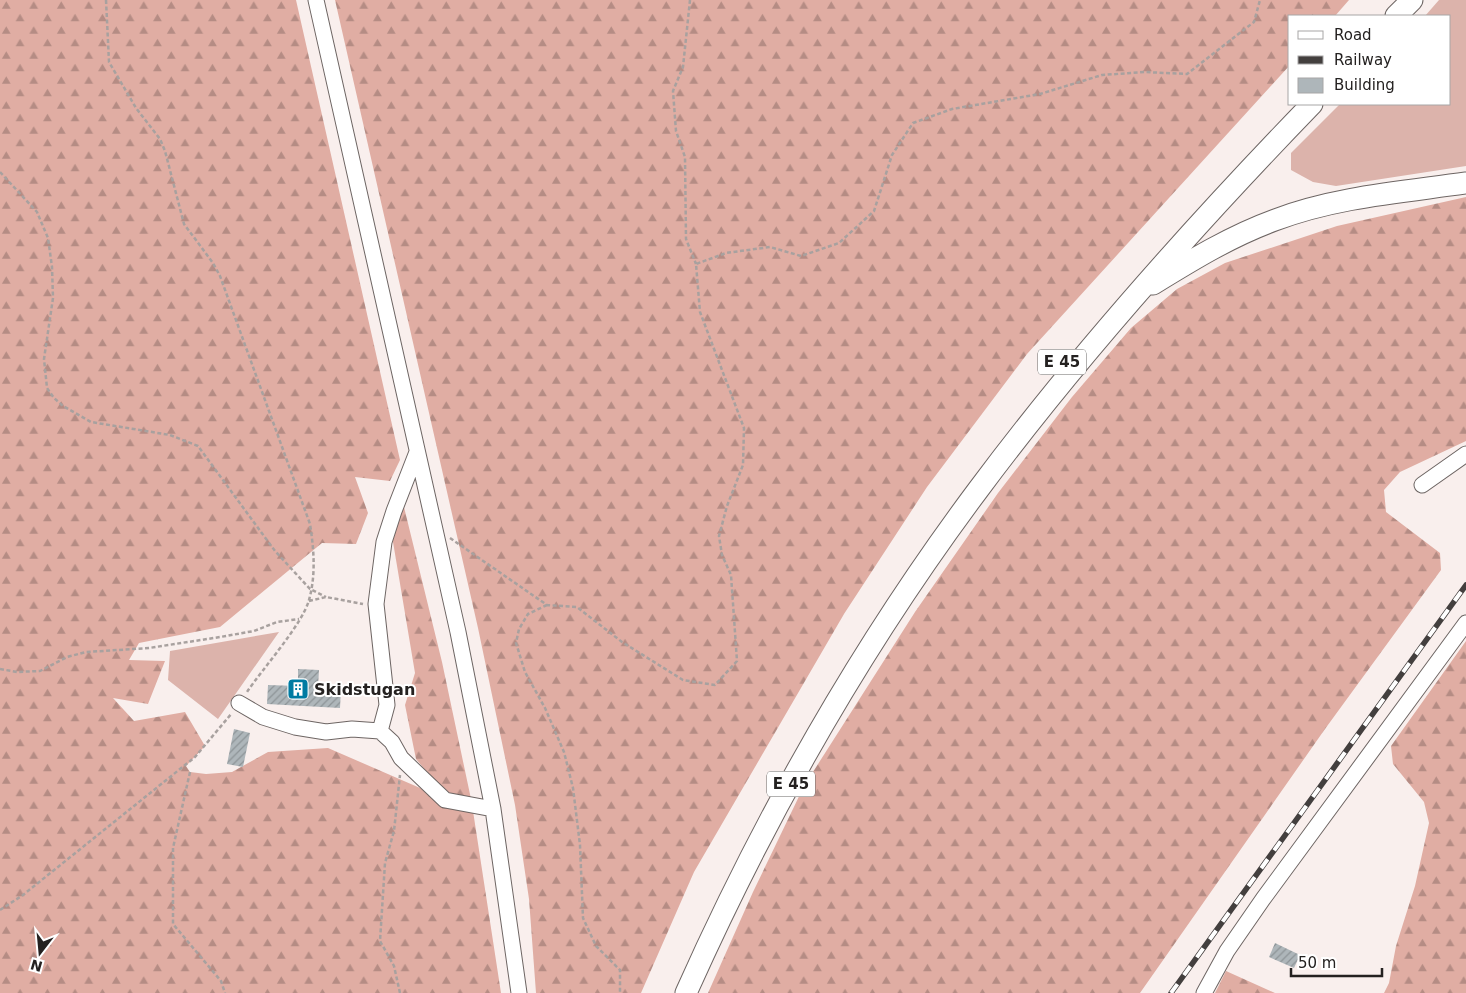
<svg xmlns="http://www.w3.org/2000/svg" width="1466" height="993" font-family="'DejaVu Sans',sans-serif">
<defs>
<pattern id="forest-firs" width="22" height="20" patternUnits="userSpaceOnUse" patternTransform="scale(1.25)"><rect width="22" height="20" fill="#e0ada3"/><path d="M5 1l3.5 6h-7zM16 11l3.5 6h-7z" fill="#b58c84"/></pattern>
<pattern id="building-hatch" width="6" height="6" patternUnits="userSpaceOnUse" patternTransform="scale(1.25)"><rect width="6" height="6" fill="#aeb6ba"/><path d="M-1 1l2-2M0 6l6-6M5 7l2-2" fill="none" stroke="#8d9497"/></pattern>
</defs>
<rect width="100%" height="100%" fill="#f9efed"/>
<path fill="#dcb3ab" d="M1439,0H1466V166L1336,186L1313,182L1291,170V153L1340,104H1450V16H1425Z
M279,632L218,719L168,680L170,651Z"/>
<path fill="url(#forest-firs)" d="M0,0H296L400,460L390,481L355,477L368,513L356,544L322,543L220,627L139,643L129,660L165,661L148,704L113,698L134,721L185,712L205,746L186,766L190,772L206,774L232,772L268,752L328,748L473,811L501,993H0Z
M335,0H1349L1335,16H1290V65L1027,354L927,487L844,614L694,872L641,993H536L529,899L515,805L478,628Z
M1466,197V441L1400,472L1384,490L1386,512L1440,553L1441,570L1325,729L1140,993H708L753,892L804,786L915,612L998,493L1072,397L1131,328L1177,289L1225,263L1337,226Z
M403,503L442,662L471,799L447,796L416,759L405,705L415,673L391,530Z
M1466,641V993H1384L1389,983L1396,946L1415,886L1429,823L1424,802L1393,764L1391,746Z
M1226,971L1275,993H1215Z"/>
<path fill="url(#building-hatch)" d="M298,669L319,670L318,688L341,689L340,708L267,704L268,685L298,686Z
M234,729L250,733L243,767L227,764Z
M1275,943L1300,955L1294,968L1269,957Z"/>
<g fill="none" stroke-linecap="round" stroke-linejoin="round">
<g stroke="#6d6563" stroke-width="17">
<path id="minor" d="M316,0L458,632L493,809L519,993
M417,452L394,511L384,542L376,604L387,705L380,731L392,742L401,758L445,800L493,809
M1422,485L1466,454
M239,703L263,717L295,727L326,732L352,729L380,731
M1204,993L1227,951L1263,899L1466,623"/>
</g>
<g stroke="#6d6563" stroke-width="23">
<path id="highway" d="M1396,16L1412,0
M1153,284C1192,260 1231,236 1275,220C1335,197 1403,192 1466,183
M686,993C765,816 862,645 978,490C1080,353 1193,227 1312,104"/>
</g>
<path stroke="#a8a19f" stroke-width="2.5" stroke-dasharray="4 2.5" stroke-linecap="butt" d="M106,0L109,62L136,108L160,139L165,151L184,224L213,263L220,276L310,524C314,550 316,575 309,600C302,625 263,668 247,692
M690,0L683,67L673,91L676,131L685,157L686,239L696,264
M0,172L37,212L48,238L52,267L53,298L44,359L47,388L54,398L63,406L91,422L170,435L198,446L275,551L310,589L326,597
M450,538L547,605L577,607L622,642L683,680L715,685L737,661L731,575L722,555L719,536L727,506L743,465L744,428L700,312L696,264L726,253L770,247L801,256L839,243L874,211L892,155L913,123L952,109L1040,94L1102,75L1145,72L1187,74L1254,22L1260,0
M309,601L326,597L363,604
M547,605L528,614L519,629L516,643L525,672L545,708L564,752L573,788L580,845L583,918L596,946L620,970V993
M0,669L17,672L40,671L67,657L86,652L149,648L220,637L254,631L277,622L299,619
M190,772L173,848V924L221,981L225,993
M0,910L23,895L195,757L232,713
M400,993L394,966L380,941L385,863L394,831L400,775"/>
<use href="#minor" stroke="#fff" stroke-width="15"/>
<use href="#highway" stroke="#fff" stroke-width="21"/>
<g stroke="#433f3e" stroke-width="5.5">
<path id="rail" d="M1171,993L1466,585"/>
</g>
<use href="#rail" stroke="#fff" stroke-width="4" stroke-dasharray="11" stroke-linecap="butt"/>
</g>
<defs>
<g id="building-square" transform="scale(1.125)"><rect x="-9" y="-9" width="18" height="18" rx="4" fill="#007ba2" stroke="#fff"/><path d="M-4-6H4V6H1V3H-1V6H-4ZM-2.5-4.3h1.7v1.8h-1.7ZM.8-4.3h1.7v1.8H.8ZM-2.5-1h1.7V.8h-1.7ZM.8-1h1.7V.8H.8Z" fill="#fff"/></g>
</defs>
<g fill-rule="evenodd">
<use href="#building-square" x="298" y="689"/>
</g>
<g text-anchor="middle" stroke-width="4" stroke-linejoin="round" paint-order="stroke">
<g fill="#fff" stroke="#666463" stroke-width="1">
<rect x="1038" y="349.5" width="48" height="25" rx="4"/>
<rect x="767" y="771.5" width="48" height="25" rx="4"/>
</g>
<g font-size="15" font-weight="bold" fill="#242120">
<text x="1062" y="367">E 45</text>
<text x="791" y="789">E 45</text>
</g>
<g font-size="16" font-weight="bold" fill="#242120" stroke="#fff" text-anchor="start">
<text x="314" y="695">Skidstugan</text>
</g>
</g>
<rect x="1288" y="15" width="162" height="90" fill="#ffffff" stroke="#a7a6a6"/>
<rect x="1298" y="31" width="25" height="8" fill="#ffffff" stroke="#a7a6a6"/>
<text x="1334" y="40" font-size="15" fill="#242120">Road</text>
<rect x="1298" y="56" width="25" height="8" fill="#433f3e" stroke="#a7a6a6"/>
<text x="1334" y="65" font-size="15" fill="#242120">Railway</text>
<rect x="1298" y="78" width="25" height="15" fill="#aeb6ba" stroke="#a7a6a6"/>
<text x="1334" y="90" font-size="15" fill="#242120">Building</text>
<g transform="translate(40 953) rotate(196)" stroke="#ffffff" stroke-width="4" paint-order="stroke">
<path d="M0-4L9 19L0 12L-9 19Z" fill="#242120"/>
<text y="-8" font-size="14" font-weight="bold" text-anchor="middle" fill="#242120">N</text>
</g>
<path d="M1291 968v8h91v-8" fill="none" stroke="#242120" stroke-width="2.5"/>
<text x="1298" y="968" font-size="15" fill="#242120" stroke="#ffffff" stroke-width="4" paint-order="stroke">50 m</text>
</svg>
